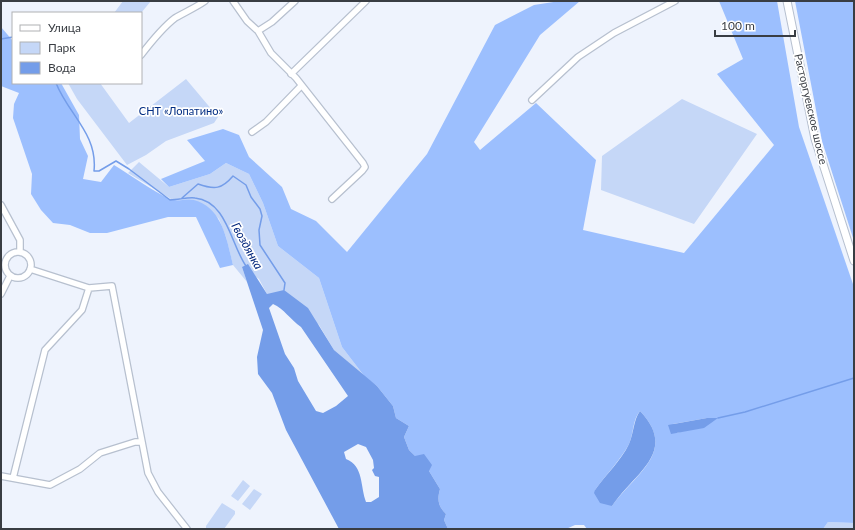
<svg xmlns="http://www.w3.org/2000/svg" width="855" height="530" font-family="Lato,sans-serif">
<rect width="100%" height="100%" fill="#eef3fd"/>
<path fill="#c5d7f7" d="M123,1H151L141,13H114Z
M186,79L218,117L214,123L166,141L146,155L127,165L77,99L68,83H100L129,123Z
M682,99L757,134L694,224L601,190L602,156Z
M139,162L169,187L210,174L226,163L249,174L263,203L278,246L319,278L342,347L365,377L334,350L319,325L267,294L259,279L242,267L247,282L233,265L226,237L219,219L202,204L193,200L171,199L128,173Z
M243,480L250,486L238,501L231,496Z
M254,489L262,494L250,510L242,504Z
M222,503L235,511V514L224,529H206V526Z
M828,522L854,523V529H823Z"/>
<path fill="#9cbffe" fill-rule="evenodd" d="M560,1H580L540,35L474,142L480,150L536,103L596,160L583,230L684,253L774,145L717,74L743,59L719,1H777L799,127L854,287V523L828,522L823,529H587L584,525H575L566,529H448L444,520L446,514C438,506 437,500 440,489L429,471L409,450L404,437L409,426L396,418L393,406L377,386L365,377L342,347L319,278L278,246L263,203L249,174L226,163L210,174L169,187L161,179L205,161L187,140L223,129L239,135L249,157L282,187L291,209L316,221L347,252L427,154L495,25L534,5ZM640,411C679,452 634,474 612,506L595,490C606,474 620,461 629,444C634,433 632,421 640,411ZM707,418H718L677,433L673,424Z
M795,1L854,2V241L822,141Z
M1,27L13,41V83H61L79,115L80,139L88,156L83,179L101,182L114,165C132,176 151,190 170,199C177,202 186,198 194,200C223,208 227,241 233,265L220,268L196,217H168L107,233H90L70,225L53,223L41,210L31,194L32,174L13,118L14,104L19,93L1,86Z"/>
<path fill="#749de9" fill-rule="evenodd" d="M248,264L267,294L284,290L308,308L334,350L377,386L393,406L396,418L409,426L404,437L409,450L415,456L424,454L432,465L429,471L440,489C437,500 438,506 446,514L444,520L448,529H339L286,430L272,393L258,374L257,357L263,330L242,267ZM273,304C284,309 290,319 301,327L348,396L336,406L323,413L316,411L298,381L294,368L285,354L269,308ZM358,444L366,447L373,460L374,468L372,470L375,476L379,477V497L371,502H366C360,487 364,466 346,459L344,452Z
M640,411C679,452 634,473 612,506L600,503L594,493L595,490C606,474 621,461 629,444C634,433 633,421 640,411Z
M707,418H718L704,428L671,434L668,425Z"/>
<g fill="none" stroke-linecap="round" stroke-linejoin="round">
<path stroke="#749de9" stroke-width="1.5" d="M1,39L13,37
M56,83C68,114 98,134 94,171H99L116,161L129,169L170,200C179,200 187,197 195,198C227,201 231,245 246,266
M182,198L198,184C215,190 222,189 233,176L246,185L251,197L260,209L262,216L259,230L260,245L285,283L284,290
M718,418L745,412L854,378"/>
<g stroke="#b7c0cf" stroke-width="8">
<path id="minor" d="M233,1L247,21L258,31L271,53L296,78L363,163L365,167L362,171L332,199
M258,31L272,22L295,1
M141,55C151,42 162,28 175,18C185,12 195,8 205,1
M291,74L366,1
M532,100L578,57L614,33L675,1
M252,132L266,122L301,86
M1,205L20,240V252
M5 265a13 13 0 1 1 26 0a13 13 0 1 1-26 0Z
M30,269L89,288L112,286L148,473L158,492L187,529
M1,294L10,276
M1,476L50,485L80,469L100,453L135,442H142
M13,478L45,350L82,310L89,288"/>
</g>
<g stroke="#b7c0cf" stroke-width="9">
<path id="major" d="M787,1L815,139L854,261"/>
</g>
<use href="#minor" stroke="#fff" stroke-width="5.5"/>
<use href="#major" stroke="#fff" stroke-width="7"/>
</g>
<g text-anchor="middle" stroke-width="3.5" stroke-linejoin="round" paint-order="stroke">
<g font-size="11" fill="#393d43" stroke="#fff">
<text transform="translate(811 109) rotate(77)" y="4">Расторгуевское шоссе</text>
</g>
<g font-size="11" fill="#002c82" stroke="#fff">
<text x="181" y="115">СНТ «Лопатино»</text>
</g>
<g font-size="12" font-style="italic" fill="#00257b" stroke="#fff">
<text transform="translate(247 246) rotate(61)" y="4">Гвоздянка</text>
</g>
</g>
<rect width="855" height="530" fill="none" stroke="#393d43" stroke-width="4"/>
<rect x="12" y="12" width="130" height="72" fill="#ffffff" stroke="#b0b1b4"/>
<rect x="20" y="25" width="20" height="6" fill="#ffffff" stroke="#b0b1b4"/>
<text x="48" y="32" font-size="12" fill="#393d43">Улица</text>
<rect x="20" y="42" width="20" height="12" fill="#c5d7f7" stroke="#b0b1b4"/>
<text x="48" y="52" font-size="12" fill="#393d43">Парк</text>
<rect x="20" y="62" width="20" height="12" fill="#749de9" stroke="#b0b1b4"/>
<text x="48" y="72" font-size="12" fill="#393d43">Вода</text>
<path d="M715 30v6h80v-6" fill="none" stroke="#393d43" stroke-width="2"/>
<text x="721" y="30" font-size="12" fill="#393d43" stroke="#ffffff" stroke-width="3" paint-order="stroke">100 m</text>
</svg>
